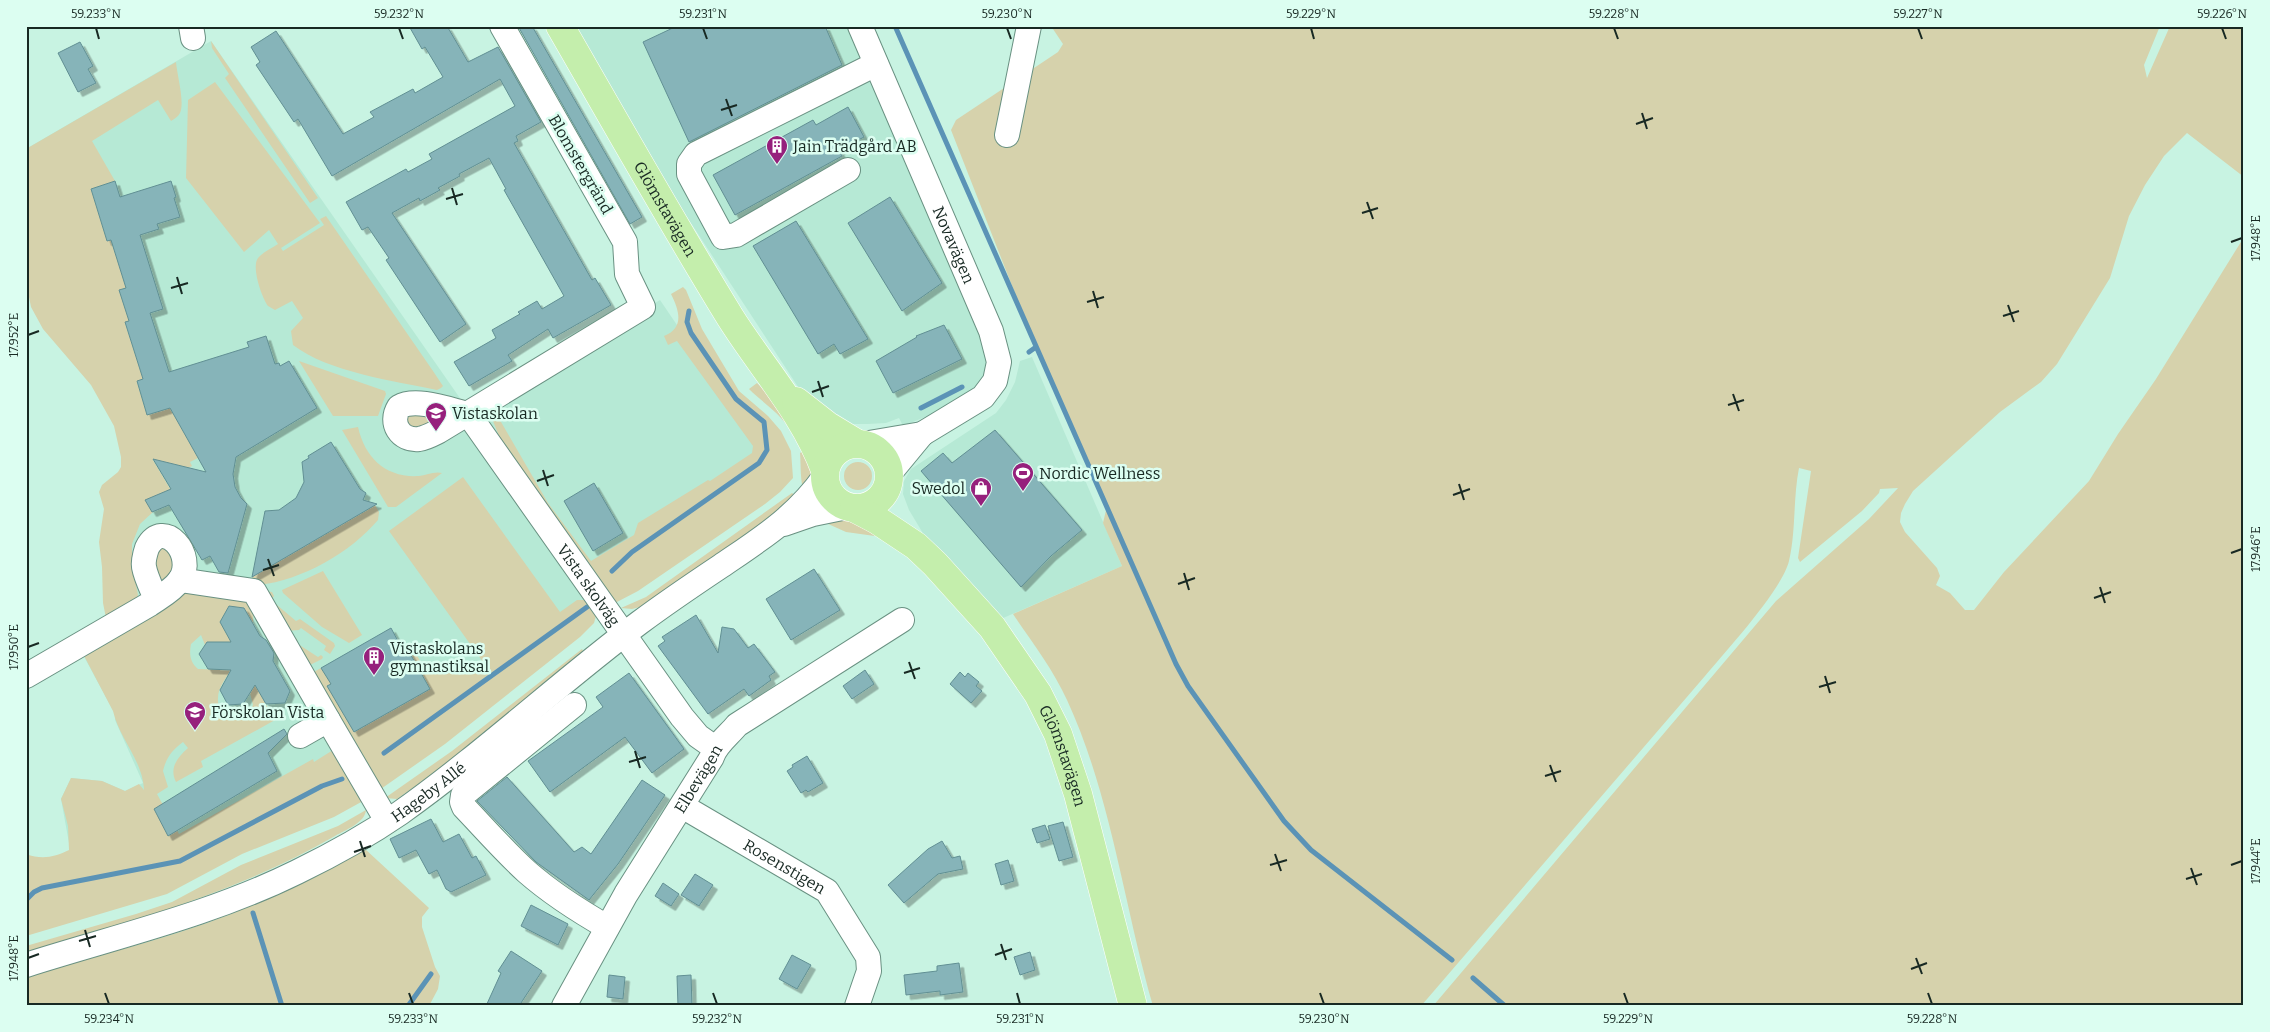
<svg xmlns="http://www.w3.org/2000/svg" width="2270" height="1032" font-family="Bitter,serif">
<defs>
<filter id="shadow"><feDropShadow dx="4.5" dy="4.5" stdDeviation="0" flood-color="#0004"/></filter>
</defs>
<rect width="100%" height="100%" fill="#c8f3e2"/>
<path fill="#b6e9d5" d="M573,26H847L987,348L986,370L983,380L970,394L937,412L903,426L899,418L886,423L868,424H853L837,414L830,418L808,402L685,214Z
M211,41L471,414L660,300L769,461L573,608L190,854L69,867V843L61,799L71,778L102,781L125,791L143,783L115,720V714L74,638L116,610L135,468L26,149Z
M1032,357L1122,566L1001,619L924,535L909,510L903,494L904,481L911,469L996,413L1006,400L1015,382L1020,361Z"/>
<path fill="#d6d2ac" d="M1051,26H2160L2144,65L2147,78L2170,26H2244V177L2187,133L2164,156L2145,185L2129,216L2110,278L2057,364L2041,382L2000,412L1913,491L1905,504L1901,513L1900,522L1905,532L1937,568L1940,576L1936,585L1950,593L1965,610H1974L2004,572L2089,481L2118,434L2156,379L2244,237V1006H1433L1776,601L1869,519L1898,488L1880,489L1879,493L1862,511L1800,562L1798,558L1811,471L1799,468C1793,498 1796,531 1789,561C1782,590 1726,651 1705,676L1421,1006H1153C1124,906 1111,795 1067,700C1053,669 1032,642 1013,614L1122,566L1103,523L1107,506L1036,347L951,130L956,120L1058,52L1063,44Z
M211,41L318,198L310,203L225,78L229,74L212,48Z
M176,62C177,75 185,102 180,113C178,117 174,119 171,121L158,100L92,141L115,181L91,189L107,241L111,240L126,288L119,290L129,321L125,323L143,379L137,382L147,415L170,408L198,458L190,462L192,466L184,470L153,460L172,492L161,494L146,500L153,512L140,524L132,544V563L138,595L136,599L107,623L103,603L102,567L99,542L104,509L99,492L102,485L118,472L121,467V457L114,426L91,385L43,329L31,307L28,292L29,243L26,230V149Z
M215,82L320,223L281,248L283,251L324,225L320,219L326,216L433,371L443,386L441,388L437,390C394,381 328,372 293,345L291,331L303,318L292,301L275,310L268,306C262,298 251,267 258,258C263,252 272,248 278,244L269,230L244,252L186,178L188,100Z
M683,287L686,290L702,329L739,391L768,416L781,431L791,451L793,478L780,492L765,504L638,591L615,603L590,565L501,441L493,421L497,415L548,503L591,561L634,535L638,523L708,480L710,481L752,453L753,446L677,341L668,345L664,336C685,328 679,310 671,294Z
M299,361L385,391L386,394L378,416H333Z
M757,383L775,401L799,441L795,440C787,417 765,405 749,389Z
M411,413L439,418L421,429L408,425L407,419Z
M358,427C365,458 386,478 419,476C426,475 435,471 442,473L396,507H388L342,430Z
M808,448L813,472L804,490C800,483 801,463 800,453Z
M844 476a14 14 0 1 1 28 0a14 14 0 1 1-28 0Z
M463,477L560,612L577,600H585L596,616L594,623L580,637L445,744L378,791L310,674L321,668L331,684L327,686L354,732L430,689L406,647L411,645L427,673L445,672L462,665L470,668L483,662L389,531Z
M792,493L797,497L786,508L644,606L632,609L621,608L646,597Z
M375,505L379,512L378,520C350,553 302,580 259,585L252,577Z
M840,516L889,538L846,532L826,523Z
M160,547L170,550L174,570L165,581L156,576L155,551Z
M323,571L362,635L349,643L322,627L283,593L282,590Z
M185,587L254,597L253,625L229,606L220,622L231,642H207L205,645L201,635L191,644C189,654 190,662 198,669L231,670C226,678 218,688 218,698C216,719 245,722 253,705L250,693L255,685L275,720L201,761L203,767L176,782C169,768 177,758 188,748L183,742C172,750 166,758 163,771L168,787L157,794L179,834L313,759L314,762L333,750L363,801L334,817L242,854L167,894L26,936V854C42,860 55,857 69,850L68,826L61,799L71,778L102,781L125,791L139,784L144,790C143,761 119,738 113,711L81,650Z
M265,591L272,592L274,596L271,600L296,621L300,619L334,643L335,646L330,654L324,650L326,646L301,628L299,630L285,631Z
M294,637L297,639L298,644L318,657L321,655L323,657L322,659L306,667Z
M582,649L584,653L443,767L397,799L385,798L452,751Z
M366,810C365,823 345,830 335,836C239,892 132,921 26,953V946L136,914L172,902L241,865L338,826Z
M365,849L429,908L422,917V927L435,967L440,976L438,989L429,1006H26V976C94,956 165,940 231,914C277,896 321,872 365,849Z"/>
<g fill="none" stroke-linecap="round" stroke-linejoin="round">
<path stroke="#5b93b6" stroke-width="5" d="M895,26L1176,664L1188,686L1284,821L1311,850L1452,960
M1029,352L1036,347
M921,408L962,387
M612,571L632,552L759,463L767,450L764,422L736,399L691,333L687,322L689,311
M384,753L587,607
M26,900L34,892L42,888L180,861L322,786L342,779
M253,913L282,1006
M1473,978L1505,1006
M408,1006L431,974"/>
</g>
<path fill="#86b4b9" stroke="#618f93" filter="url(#shadow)" d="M409,26H447L468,62L498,47L541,122L516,136L518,141L514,143L592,280L595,278L611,305L553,338L548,329L508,355L512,361L469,386L454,362L496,338L492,330L520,314L518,312L537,301L542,309L564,296L504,190L506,189L489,158L459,174L460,176L438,188L440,190L420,201L419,198L392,213L466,324L440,342L386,260L389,258L368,227L362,230L346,202L406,169L408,172L432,159L429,154L515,106L500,79L332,176L298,119L294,122L256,65L260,62L251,47L276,31L343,134L374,117L370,112L413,89L415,93L443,77L425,47L422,49Z
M518,26H532L642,217L630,224Z
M677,26H825L842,65L689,142L643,42Z
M80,42L93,66L88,69L96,83L78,92L58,53Z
M848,107L864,137L839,150L842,156L735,215L713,175L813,120L816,125Z
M115,181L120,197L171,181L176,197L174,198L180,217L157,224L159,229L140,235L163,309L150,313L169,372L249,347L247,342L266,336L275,364L279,363L280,366L289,361L317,408L236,457L233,474L235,487L241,498L247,504L228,573L219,572L210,556L202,560L169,505L152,512L145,500L171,489L153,459L206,472L170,408L147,415L137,381L143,379L125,322L129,321L119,290L126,288L111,240L107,241L91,189Z
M890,197L942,283L902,311L848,223Z
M796,221L868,339L840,354L834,344L818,354L753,246Z
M944,325L962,359L893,393L876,361L917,337L916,336Z
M995,430L1082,530L1051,556L1021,587L921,471L943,453L952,463Z
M331,442L360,489L366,493L363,500L377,504L252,577L265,511L279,510L296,498L304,482L302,462L309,458L308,456Z
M594,483L623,533L593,551L564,501Z
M814,569L840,610L791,640L766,599Z
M229,606L244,608L260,636L266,640L274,653L273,661L290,691L285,703L266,704L255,685L243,704L228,705L220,690L231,670L208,669L199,654L207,642H231L220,622Z
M696,615L718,653L722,627L734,629L748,648L754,644L775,672L769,676L771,680L749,696L744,689L708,714L658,646L665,641L662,637Z
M391,628L399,643L403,641L430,689L354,732L327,686L331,684L321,668Z
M865,670L874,684L852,699L843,686Z
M960,672L965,677L968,673L979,682L976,686L982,691L971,703L950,684Z
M629,673L684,749L652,773L625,737L550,792L528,761L603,707L596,697Z
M284,729L287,734L268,753L277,771L168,836L154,809Z
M807,756L823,783L808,792L806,790L801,793L787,771L793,767L792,765Z
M507,777L574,852L582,847L591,854L642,780L665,795L618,864L589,900L536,862L477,801Z
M431,819L443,842L459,834L472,858L476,856L486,875L451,892L446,889L437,870L429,874L416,850L399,858L390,839Z
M1063,822L1073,857L1059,861L1048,826Z
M1045,825L1050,839L1037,843L1032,829Z
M942,841L952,858L960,856L963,869L938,874L904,903L888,885L928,849Z
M1008,860L1014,881L1001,885L995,864Z
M695,874L713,885L699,906L681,895Z
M663,883L679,894L671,906L655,896Z
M531,905L568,924L558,945L521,926Z
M511,951L542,971L519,1006H486L501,973L498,971Z
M1030,952L1035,970L1020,975L1014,957Z
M792,955L811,965L797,989L779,979Z
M959,963L963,992L940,995V991L906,995L904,975L937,971V966Z
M609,975L625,977L623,999L607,997Z
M691,975L692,1006H678L677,976Z"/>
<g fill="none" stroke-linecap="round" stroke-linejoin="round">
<g stroke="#699182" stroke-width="26">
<g id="minor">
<path d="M191,26L193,38"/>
<path id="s1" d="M860,26L991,331L999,362L995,381L983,397L922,434L863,444"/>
<path d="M1007,135L1029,26"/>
<path d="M848,170L736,235L723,237L689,174V164L696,154L876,64"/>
<path d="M468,414C450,410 416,397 399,407C389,423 400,441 419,439C426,438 433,434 439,431L643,307L627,274L625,242L502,26"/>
<path id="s2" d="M469,415L682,717L698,736L715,748"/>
<path d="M889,474L922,434"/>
<path d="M784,524L813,514L847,507"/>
<path d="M180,580L254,591L328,720"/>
<path d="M26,676L150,604C160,597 172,591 180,580C197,555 163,516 147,548C145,554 143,561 144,567C146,578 152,589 156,599"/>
<path d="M574,705L463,795L462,802L464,807C485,829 505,852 527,872C551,893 579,911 607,927"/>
<path d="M300,736L328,720L387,821"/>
<path id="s3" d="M682,806L827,891L868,957L869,971L857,1006"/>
<path id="s4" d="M26,965C117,936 210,915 297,872C332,855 368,835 400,813C483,754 558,684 639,623C666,603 694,584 721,566C762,538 796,517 825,476"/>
<path id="s5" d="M564,1006L626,894L712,757C716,744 729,735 737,725L902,620"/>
</g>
</g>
<g stroke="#fff" stroke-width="29">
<g id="major">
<path id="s6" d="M560,26C616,123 671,221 730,317C762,368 804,413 825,470"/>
<path d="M796,401L828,426L856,443"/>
<circle cx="857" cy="476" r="32"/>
<path id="s7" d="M854,508L877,520L916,546L935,564L992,627L1038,694L1058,734L1078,794L1133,1006"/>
</g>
</g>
<use href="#minor" stroke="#fff" stroke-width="24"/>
<use href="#major" stroke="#c4eeac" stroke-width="28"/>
</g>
<path fill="none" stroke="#182923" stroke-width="2" d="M96,28L99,39M399,28L403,39M703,28L707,39M1007,28L1011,39M1311,28L1314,39M1614,28L1618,39M1918,28L1922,39M2222,28L2226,39M726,99L732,116M721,110L737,105M1642,113L1647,129M1636,124L1653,118M452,188L457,205M446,199L463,194M1367,202L1373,219M1362,213L1378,208M2231,242L2242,238M177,277L182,294M171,288L188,283M1093,291L1098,308M1087,302L1104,297M2008,305L2014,322M2003,316L2019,311M28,335L39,331M818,381L823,397M812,392L829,386M1733,394L1739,411M1728,405L1744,400M543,470L548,486M537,481L554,475M1459,484L1464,500M1453,495L1470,489M2231,553L2242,549M268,559L274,576M263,570L279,565M1184,573L1189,590M1178,584L1195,578M2100,587L2105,603M2094,598L2111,592M28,647L39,643M909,662L915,679M904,673L920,668M1825,676L1830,693M1819,687L1836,682M635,751L640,768M629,762L646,757M1550,765L1556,782M1545,776L1561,771M360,841L365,857M354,852L371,846M1275,854L1281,871M1270,865L1287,860M2231,865L2242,861M2191,868L2197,885M2186,879L2202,874M85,930L90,947M79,941L96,936M1001,944L1006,960M995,955L1012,949M28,958L39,954M1916,958L1922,974M1911,969L1927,963M105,993L109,1004M409,993L413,1004M713,993L717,1004M1017,993L1020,1004M1320,993L1324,1004M1624,993L1628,1004M1928,993L1932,1004"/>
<defs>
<g id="building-pin" transform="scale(1.125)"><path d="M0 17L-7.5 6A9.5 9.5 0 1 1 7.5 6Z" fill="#96207c" stroke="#dcfef1"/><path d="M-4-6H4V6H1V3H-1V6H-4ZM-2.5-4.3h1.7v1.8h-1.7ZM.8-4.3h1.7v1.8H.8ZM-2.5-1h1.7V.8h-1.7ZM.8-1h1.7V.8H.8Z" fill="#fff"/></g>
<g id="school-pin" transform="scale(1.125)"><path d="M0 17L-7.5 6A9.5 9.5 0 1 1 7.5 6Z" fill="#96207c" stroke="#dcfef1"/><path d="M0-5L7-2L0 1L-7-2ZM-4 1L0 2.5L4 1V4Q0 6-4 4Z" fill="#fff"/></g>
<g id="stadium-pin" transform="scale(1.125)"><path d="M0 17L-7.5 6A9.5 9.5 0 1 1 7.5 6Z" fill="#96207c" stroke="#dcfef1"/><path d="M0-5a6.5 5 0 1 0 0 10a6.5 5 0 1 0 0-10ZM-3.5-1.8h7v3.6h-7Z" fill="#fff"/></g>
<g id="shop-pin" transform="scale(1.125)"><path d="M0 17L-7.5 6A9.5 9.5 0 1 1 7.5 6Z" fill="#96207c" stroke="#dcfef1"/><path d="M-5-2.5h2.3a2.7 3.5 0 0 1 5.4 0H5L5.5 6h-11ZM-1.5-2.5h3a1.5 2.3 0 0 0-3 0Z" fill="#fff"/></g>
</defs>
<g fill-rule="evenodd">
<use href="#building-pin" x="777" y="146"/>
<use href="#school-pin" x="436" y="413"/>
<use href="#stadium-pin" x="1023" y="473"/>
<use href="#shop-pin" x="981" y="488"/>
<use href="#building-pin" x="374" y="657"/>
<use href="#school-pin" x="195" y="712"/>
</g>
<g text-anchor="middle" stroke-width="5" stroke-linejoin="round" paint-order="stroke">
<g font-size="16" fill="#182923" stroke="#dcfef1" text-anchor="start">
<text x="793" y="152">Jain Trädgård AB</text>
<text x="452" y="419">Vistaskolan</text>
<text x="1039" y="479">Nordic Wellness</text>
<text x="965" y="494" text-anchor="end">Swedol</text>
<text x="390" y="654">Vistaskolans<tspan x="390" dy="18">gymnastiksal</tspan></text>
<text x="211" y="718">Förskolan Vista</text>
</g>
<g font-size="16" fill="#182923" stroke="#dcfef1">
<text transform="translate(581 164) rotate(60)" y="6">Blomstergränd</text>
<text dy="6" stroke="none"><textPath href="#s6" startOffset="211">Glömstavägen</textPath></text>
<text dy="6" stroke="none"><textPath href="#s1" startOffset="238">Novavägen</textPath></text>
<text dy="6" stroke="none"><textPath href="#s2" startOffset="208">Vista skolväg</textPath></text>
<text dy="6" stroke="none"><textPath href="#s7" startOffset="332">Glömstavägen</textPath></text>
<text dy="6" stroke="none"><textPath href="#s5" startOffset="264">Elbevägen</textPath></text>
<text dy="6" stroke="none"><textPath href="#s4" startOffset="441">Hageby Allé</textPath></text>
<text dy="6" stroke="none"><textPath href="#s3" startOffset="119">Rosenstigen</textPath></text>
</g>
</g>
<rect width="2270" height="1032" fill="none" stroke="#dcfef1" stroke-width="55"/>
<rect x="28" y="28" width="2214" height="976" fill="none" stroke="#182923" stroke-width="2"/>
<g font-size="12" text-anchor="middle" fill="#182923">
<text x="96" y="18">59.233°N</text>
<text x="399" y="18">59.232°N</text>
<text x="703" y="18">59.231°N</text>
<text x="1007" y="18">59.230°N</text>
<text x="1311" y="18">59.229°N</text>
<text x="1614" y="18">59.228°N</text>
<text x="1918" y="18">59.227°N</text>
<text x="2222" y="18">59.226°N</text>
<text transform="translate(2256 238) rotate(-90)" y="4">17.948°E</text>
<text transform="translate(14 335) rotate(-90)" y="4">17.952°E</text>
<text transform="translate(2256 549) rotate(-90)" y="4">17.946°E</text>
<text transform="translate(14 647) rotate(-90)" y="4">17.950°E</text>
<text transform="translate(2256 861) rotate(-90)" y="4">17.944°E</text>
<text transform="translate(14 958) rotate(-90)" y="4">17.948°E</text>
<text x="109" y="1023">59.234°N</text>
<text x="413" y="1023">59.233°N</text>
<text x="717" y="1023">59.232°N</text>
<text x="1020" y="1023">59.231°N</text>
<text x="1324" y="1023">59.230°N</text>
<text x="1628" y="1023">59.229°N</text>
<text x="1932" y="1023">59.228°N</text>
</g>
</svg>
